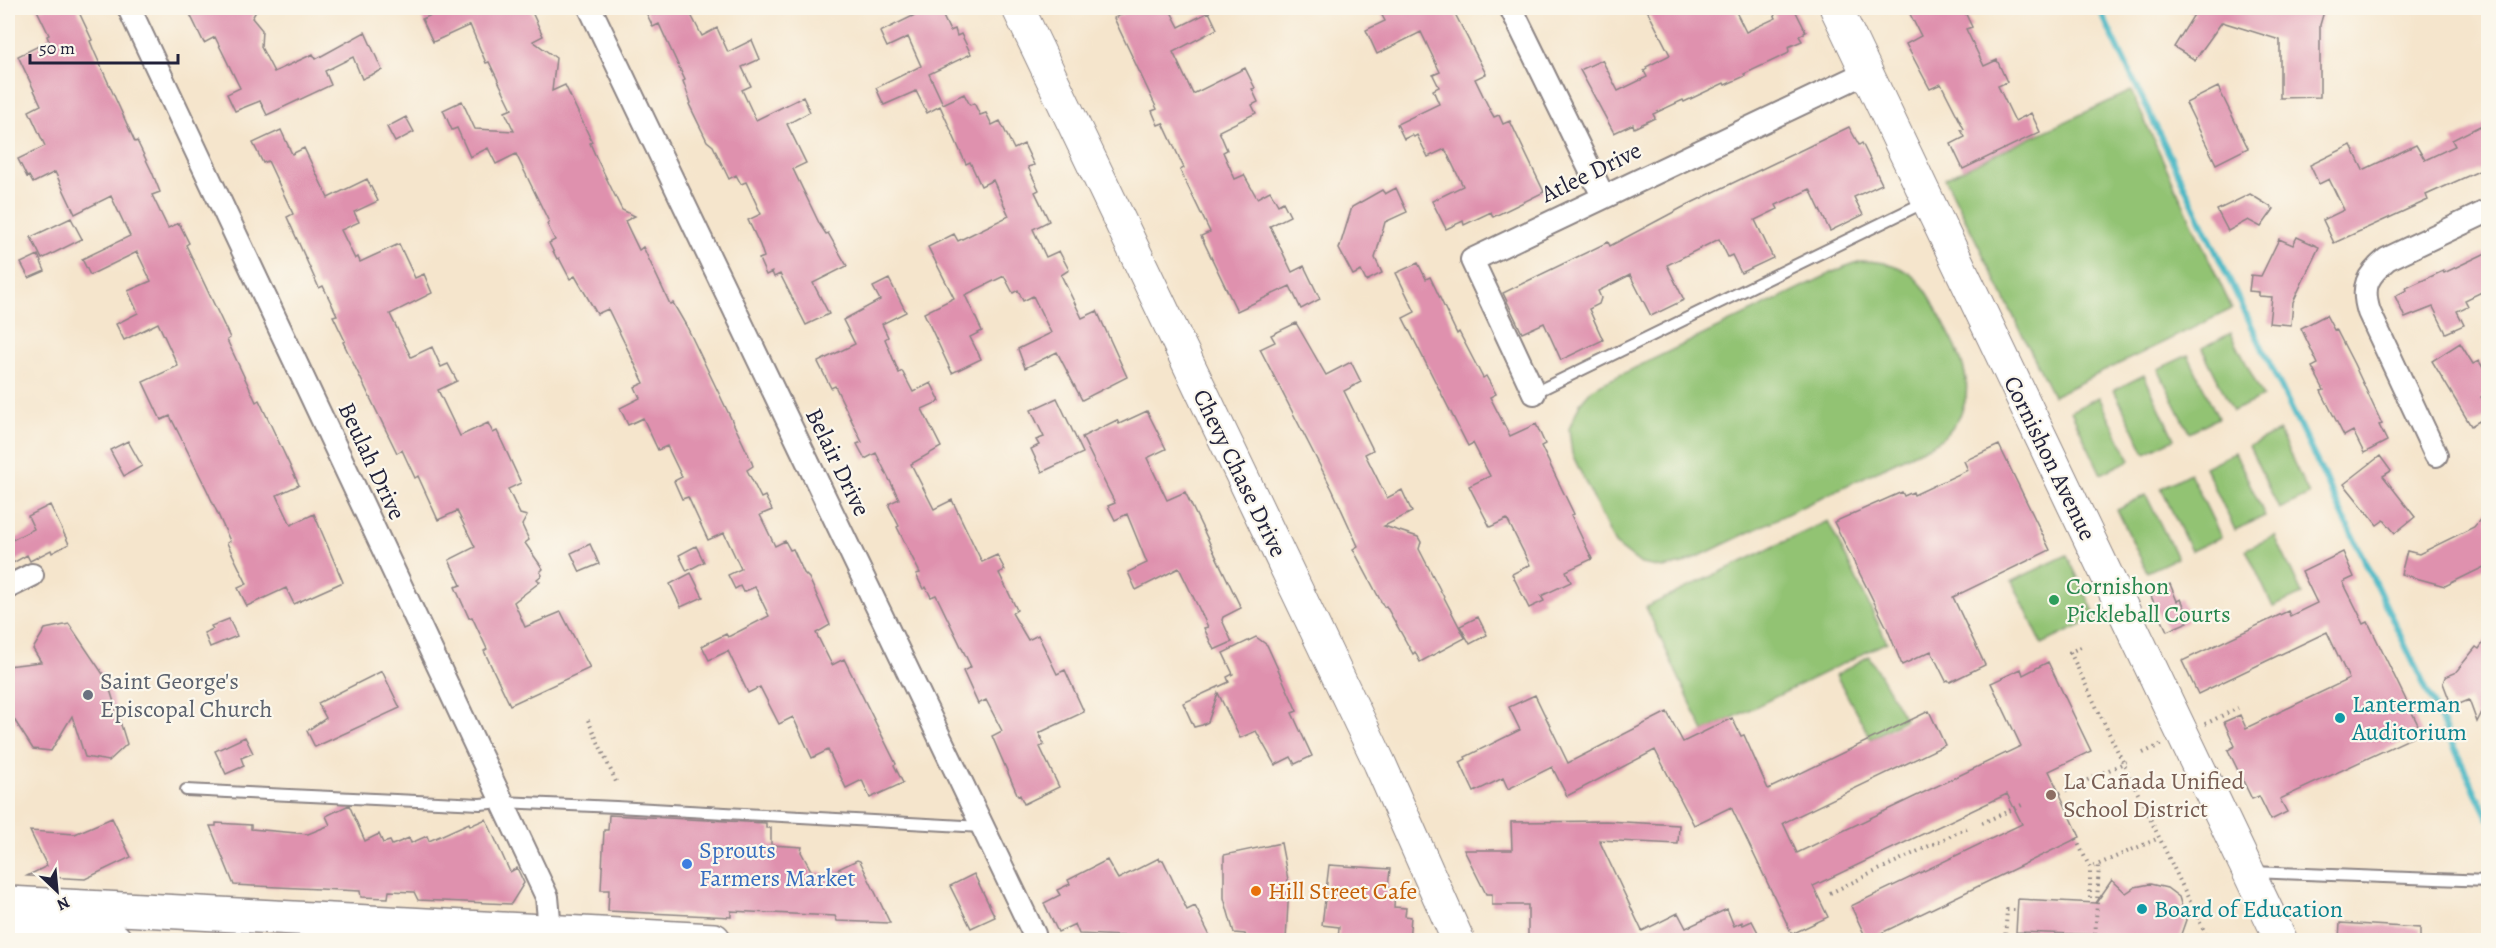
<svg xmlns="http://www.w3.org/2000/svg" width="2496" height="948" font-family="Alegreya,serif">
<rect width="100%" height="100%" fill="#fbf7ec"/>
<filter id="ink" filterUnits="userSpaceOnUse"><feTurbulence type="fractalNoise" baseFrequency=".0167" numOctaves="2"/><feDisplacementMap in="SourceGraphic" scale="12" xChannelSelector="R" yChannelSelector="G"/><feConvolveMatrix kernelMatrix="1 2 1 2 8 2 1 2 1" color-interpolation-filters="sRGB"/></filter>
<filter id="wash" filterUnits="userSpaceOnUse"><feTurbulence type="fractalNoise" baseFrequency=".008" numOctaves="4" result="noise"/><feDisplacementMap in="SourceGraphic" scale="24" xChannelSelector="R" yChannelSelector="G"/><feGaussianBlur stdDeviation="1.35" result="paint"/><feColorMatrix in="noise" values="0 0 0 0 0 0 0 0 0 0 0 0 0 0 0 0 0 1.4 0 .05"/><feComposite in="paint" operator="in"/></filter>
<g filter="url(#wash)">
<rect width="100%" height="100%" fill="#f5e5cc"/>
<path fill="#92c373" stroke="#5a7257" stroke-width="1.5" d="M2131,91L2232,309L2053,396L1945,178Z
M1861,261C1892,261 1912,268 1929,295C1954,347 1994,393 1939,441L1683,564L1663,568L1641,564L1615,544L1572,454L1569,429L1580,403L1593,388L1844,267Z
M2231,333L2263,397L2233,411L2202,348Z
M2188,355L2218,418L2189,432L2158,369Z
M2144,375L2174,439L2145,453L2114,390Z
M2099,397L2130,460L2101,474L2071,411Z
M2279,431L2309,495L2279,509L2249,446Z
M2235,452L2265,516L2235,530L2205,467Z
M2190,473L2221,537L2191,551L2161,488Z
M2146,495L2177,558L2147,572L2117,509Z
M1828,521L1887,642L1704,732L1646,607Z
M2275,536L2302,594L2273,607L2246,549Z
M2067,555L2097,618L2042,644L2012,581Z
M1869,656L1905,719L1871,739L1836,675Z"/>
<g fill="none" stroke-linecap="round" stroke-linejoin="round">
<path stroke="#4ab8c5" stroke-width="6" d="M2099,8L2488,818"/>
</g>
<g id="blocks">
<path fill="#df91ae" d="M36,8H77L92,40L90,41L94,51L135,142L137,141L152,172L160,192L152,195L168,228L179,223L189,243L186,245L230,338L227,340L256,402L259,400L299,485L277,495L291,525L314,514L343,582L294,604L286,588L247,606L238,588L247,584L227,543L230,541L207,490L170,416L161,420L143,382L178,366L158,323L124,340L116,324L138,313L128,291L151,281L137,252L90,275L82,259L130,236L111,196L75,214L55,172L33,183L29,176L27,177L18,159L45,146L29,111L41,105L18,56L49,41L47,36L49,35Z
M187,8H258L252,18L262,30L261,47L274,72L313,54L316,59L365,32L382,70L362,79L353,57L325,71L331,85L267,115L260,101L235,111L227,94L240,88L215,37L204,43Z
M447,8H530L543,36L533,41L556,58L552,91L565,85L592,142L590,143L596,157L622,210L635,216L625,221L639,250L643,247L670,304L673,303L687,327L751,460L753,466L747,470L761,498L765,496L772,510L760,515L775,546L785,541L790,550L793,549L804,573L809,578L830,625L816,633L832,665L844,659L896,764L894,765L903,783L870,798L862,780L846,788L828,750L812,758L793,717L779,724L760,687L748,693L728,651L709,660L702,646L726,634L728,637L769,616L755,587L743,592L740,586L735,589L728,575L741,569L724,533L708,540L688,497L682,499L674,481L682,477L667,446L658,450L643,418L628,425L620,408L640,398L635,387L644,383L608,309L597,314L575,276L570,279L559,258L557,259L549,243L555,240L547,224L549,222L516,154L496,164L488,148L470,157L457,128L452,130L443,110L462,101L475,129L514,131L505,112L512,109L489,62L486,63L470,25L433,42L422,19Z
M644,8H697L689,11L702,36L717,28L728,52L752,40L760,59L742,67L751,86L742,90L756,120L803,97L810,112L787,124L806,163L793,169L820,225L826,234L828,233L847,266L813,283L829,314L806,325L780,274L774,277L772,272L766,275L759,259L764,257L760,245L748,220L761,214L746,182L741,184L736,175L729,179L713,146L707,141L689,104L691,103L683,81L685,80L659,24L653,27Z
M913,8H939L950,31L955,29L957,36L961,34L971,54L929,74L943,104L964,94L970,105L974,103L980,115L986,113L992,125L1000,121L1014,149L1024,144L1034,165L1028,167L1039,190L1035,192L1049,221L1033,229L1046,257L1059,251L1069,270L1061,275L1082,318L1097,311L1127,377L1082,400L1057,352L1025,368L1018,349L1051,333L1033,296L1023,301L1018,290L1013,293L1004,276L965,295L982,331L970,337L981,359L952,373L924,313L954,298L928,247L954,234L958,241L1009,216L993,180L981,186L970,162L966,164L940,106L927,113L916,91L884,105L876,88L921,66L908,37L887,47L880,32L917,14Z
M1136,8H1169L1179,27L1209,12L1217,29L1173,52L1193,94L1245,68L1255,88L1252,89L1258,102L1252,105L1256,113L1219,131L1227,150L1223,152L1235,179L1244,175L1257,198L1270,191L1278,205L1283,202L1290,216L1270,226L1292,272L1304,266L1320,299L1301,309L1290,286L1237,311L1201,236L1210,232L1180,170L1184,168L1163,123L1158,125L1152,111L1157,109L1114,18Z
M1378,8H1452L1486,74L1475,79L1491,112L1494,117L1499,115L1503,124L1510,121L1544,192L1493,217L1491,212L1464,225L1463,221L1446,229L1432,201L1463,186L1445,149L1428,157L1417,135L1414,137L1412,135L1404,139L1397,124L1439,104L1433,90L1439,87L1433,75L1440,72L1421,32L1377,54L1366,30L1385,21Z
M1646,8H1734L1746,32L1776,18L1771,8H1794L1806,32L1799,36L1802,41L1788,47L1789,51L1787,54L1744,74L1745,76L1725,85L1724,83L1684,102L1683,100L1653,114L1655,118L1634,128L1633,124L1614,133L1580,70L1602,60L1618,91L1647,77L1644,71L1647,69L1646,67L1670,55Z
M1907,8H1963L1972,27L1966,29L1984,66L1997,60L2007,82L1998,86L2015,121L2031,113L2040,132L1963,169L1951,144L1965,137L1961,130L1964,129L1941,84L1930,89L1906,44L1921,36Z
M2189,8H2325L2320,25V97L2280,98V40L2222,22L2195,60L2174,47L2195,13L2189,11Z
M2218,87L2248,148L2216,164L2186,103Z
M406,117L414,132L395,142L387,127Z
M2488,122V167L2426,195L2428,200L2334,243L2323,220L2344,210L2329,179L2319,184L2310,165L2351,145L2363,170L2416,145L2425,160L2455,146L2452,140Z
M1849,127L1859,145L1862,143L1882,184L1854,197L1863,215L1830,231L1810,189L1776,205L1778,209L1755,220L1773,258L1741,273L1732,255L1728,257L1719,239L1667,265L1684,300L1651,316L1630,275L1598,291L1601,298L1599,304L1589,309L1603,340L1561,360L1544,323L1522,333L1503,293L1608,242L1610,246L1687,205Z
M281,130L292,154L304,148L328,198L367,179L378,201L354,212L359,222L341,230L355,259L358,257L360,262L399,244L415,278L424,274L432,293L390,314L411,357L432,347L441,367L448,364L457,381L438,390L460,436L488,423L493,433L497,431L521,483L508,489L520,514L527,516L522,525L529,540L525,543L543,569L540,572L542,575L537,579L540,582L514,602L525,627L561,612L590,668L510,705L484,651L487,649L472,617L469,618L455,587L461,585L449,560L475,547L457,511L438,520L418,476L415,478L402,450L397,453L343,342L345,341L333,316L337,315L323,286L319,288L287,217L293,214L268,161L263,163L253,143Z
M1396,188L1407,212L1385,222L1375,258L1382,273L1366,281L1361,271L1353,275L1339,249L1352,207L1382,190L1385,194Z
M2250,194L2274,209L2261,227L2248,220L2228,231L2217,210Z
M71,218L82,239L42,259L31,237Z
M2297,237L2319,247L2293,302L2291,325L2269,323L2272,297L2259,296V292L2249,291L2251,275L2261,276L2279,239L2293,245Z
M2488,252V289L2465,300L2468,306L2457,311L2464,325L2446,333L2433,307L2405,318L2395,296L2407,290L2406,288L2443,271L2444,273Z
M38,255L45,271L29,278L21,263Z
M1418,263L1426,279L1430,277L1457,334L1459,332L1483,378L1486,376L1496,394L1490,397L1510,436L1536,424L1545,444L1541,446L1574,514L1571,515L1592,559L1566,571L1571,582L1541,596L1544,601L1529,608L1512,574L1530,565L1507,519L1490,527L1469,486L1490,476L1473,443L1468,446L1403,318L1415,312L1396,273Z
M889,279L906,312L882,324L888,337L885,339L899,373L902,371L913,392L931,383L940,401L922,409L941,447L911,464L934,509L952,500L982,562L997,555L1005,570L999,573L1017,610L1012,613L1028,640L1038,635L1057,674L1065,670L1084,712L1039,733L1044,745L1040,747L1059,787L1024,804L1020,795L1018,796L992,736L1002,731L986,700L978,704L963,671L971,667L936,595L931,597L926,587L923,589L916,574L920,573L897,527L899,526L889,506L890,503L899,499L876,453L865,459L857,444L862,442L835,386L831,388L818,362L855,344L843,320L880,300L873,287Z
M2326,315L2334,330L2336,329L2354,364L2382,424L2379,425L2387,441L2364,453L2353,431L2344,436L2321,391L2324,390L2312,367L2318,364L2301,328Z
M1296,323L1326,375L1351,362L1361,382L1344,391L1373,450L1365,454L1387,498L1402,490L1412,512L1384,526L1418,537L1421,542L1419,549L1465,638L1420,662L1415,652L1413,654L1386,606L1384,607L1353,549L1358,546L1332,489L1260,349L1275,342L1271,335Z
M2460,343L2473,364L2479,361L2488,376V392L2481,397L2488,408V416L2471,426L2432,361Z
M1057,398L1083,453L1042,472L1031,449L1039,445L1036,440L1044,437L1031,410Z
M1147,411L1166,449L1147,458L1167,500L1185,492L1241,608L1223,617L1222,620L1232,642L1214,650L1204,628L1208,627L1179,568L1136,590L1128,572L1147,563L1127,514L1115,520L1108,506L1115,503L1082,437L1117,420L1119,424Z
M128,441L142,466L124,476L110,450Z
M1999,445L2050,550L1953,597L1985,665L1950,682L1948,680L1946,681L1931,651L1902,665L1887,628L1834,522L1902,492L1904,496L1913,492L1914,495L1968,470L1964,461Z
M2380,456L2391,471L2383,476L2415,517L2395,533L2384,520L2377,525L2344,484Z
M50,505L69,544L52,553L51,550L30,561L27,555L13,563L8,551V542L34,529L28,516Z
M2488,510V565L2445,586L2401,574L2407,551L2419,554L2474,527Z
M590,544L599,564L580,572L571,553Z
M696,546L704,562L687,571L679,555Z
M2343,552L2354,577L2343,582L2364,624L2368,622L2422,733L2280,799L2287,812L2271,820L2259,796L2252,799L2228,750L2235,746L2224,722L2240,715L2246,728L2349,679L2327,632L2198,694L2182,661L2288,611L2290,616L2317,603L2302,572Z
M691,573L703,597L681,607L670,584Z
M2170,584L2177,601L2181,599L2188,615L2185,617L2188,622L2167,631L2150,594Z
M1478,617L1487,635L1470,644L1460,626Z
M229,619L237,636L210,647L204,633L213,629L211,626Z
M69,624L107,680L127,744L109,761L85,757L72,716L51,751L33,749L8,710V666L41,662L33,649L45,629Z
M2488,636V706L2484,708L2477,722L2469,700L2457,705L2451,704L2443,683L2445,677L2455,673L2476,647L2479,649Z
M1256,637L1267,645L1297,711L1292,713L1312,756L1295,764L1291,757L1275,765L1256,731L1240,738L1218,693L1208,722L1202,725L1194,727L1183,703L1229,682L1227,677L1233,674L1223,653Z
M2048,662L2091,751L2049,771L2080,837L1867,940L1851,906L2022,824L2007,794L1813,886L1828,917L1792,934L1731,807L1694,825L1655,750L1567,796L1552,767L1508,789L1503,778L1474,792L1460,762L1466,759L1465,757L1520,730L1509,707L1535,695L1568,763L1667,712L1683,742L1732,718L1741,736L1744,735L1768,789L1929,711L1945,745L1783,823L1797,853L2021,746L1991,683L2021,669L2023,675Z
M382,671L400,708L315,747L307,731L326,718L318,703Z
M245,737L253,753L241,758L244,766L226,774L215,751Z
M349,805L365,841L379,834L383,843L390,841L392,845L409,838L411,843L427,836L429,841L469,823L470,826L486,819L510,872L517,868L524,883L511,904L418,900L414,892L389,891L388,898L361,897L360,891L234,885L210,826H216V823L251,825V829L308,834L330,825L326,816Z
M609,815L766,823V828H771V845L802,847L801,852L813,874L820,871L824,876L857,860L860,861L890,923L837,921L835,916L731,911V917L608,911L609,890H601L604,830H608Z
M112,818L131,857L85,879L27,876L47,866L30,831L75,834Z
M1606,821L1679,825L1678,844L1599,840L1642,931L1678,913L1686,928L1727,909L1734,926L1742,922L1743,925L1752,921L1762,940H1528V905H1492V894H1486L1464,850H1512L1511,822Z
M1281,843L1289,885L1286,940H1247L1245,934L1234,933L1224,898V855Z
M1159,858L1160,861L1163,860L1187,910L1195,906L1212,940L1079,934L1075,924L1058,932L1044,903L1060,895L1057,890L1070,884L1068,880L1107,860L1118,879Z
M1329,865L1390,869L1388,888L1395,889L1394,907L1406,908L1405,916L1411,917L1409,940H1338L1339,927L1322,925Z
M974,874L995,917L971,928L950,886Z
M2112,880L2126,893L2135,887L2150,884L2167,888L2179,897L2186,920L2179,940H2104L2102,935L2016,932L2018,899L2096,903Z
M2340,923L2420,928V940H2339Z"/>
</g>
</g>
<g filter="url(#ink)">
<use href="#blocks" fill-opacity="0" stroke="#8c8484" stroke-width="1.5"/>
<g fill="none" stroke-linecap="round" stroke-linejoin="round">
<g stroke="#8c8484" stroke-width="14">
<path id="lane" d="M1534,393L1927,201
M186,790L480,804L502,802L616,807L982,827
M2252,872L2488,881"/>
</g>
<g stroke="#8c8484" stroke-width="26">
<path id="street" d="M129,8L547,897L551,940
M590,8L1034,934L1035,940
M1511,8L1603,196
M1534,393L1472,260L1867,72
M2436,455L2369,312C2361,286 2367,276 2387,259L2488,211
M8,587L32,575"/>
</g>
<g stroke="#8c8484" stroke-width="34">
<path id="secondary" d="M1018,8L1380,764L1458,940
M1836,8L2281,940"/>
</g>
<g stroke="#8c8484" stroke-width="36">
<path id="primary" d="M8,903L714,940
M8,935L115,940"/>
</g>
<path stroke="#8c8484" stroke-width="4" stroke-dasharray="1.5 4.5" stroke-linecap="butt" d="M2081,647L2070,652L2206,935L2207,940
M588,720L617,784
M2205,724L2238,708
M2143,753L2162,744
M2060,793L2126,762
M1982,823L2024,804
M2076,839L2090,868L2159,838
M1830,893L1969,827
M2090,898V868
M2198,918L2210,913
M2005,940L2007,910H2017
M2095,940L2099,864"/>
<use href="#lane" stroke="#fff" stroke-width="10"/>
<use href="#street" stroke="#fff" stroke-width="22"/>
<use href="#secondary" stroke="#fff" stroke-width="32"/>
<use href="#primary" stroke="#fff" stroke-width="33"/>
</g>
</g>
<circle fill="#2e9e5b" stroke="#fbf7ec" stroke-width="2" cx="2054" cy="600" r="6"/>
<circle fill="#6b7280" stroke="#fbf7ec" stroke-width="2" cx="88" cy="695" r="6"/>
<g fill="#0f9aa8" stroke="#fbf7ec" stroke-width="2">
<circle cx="2340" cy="718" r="6"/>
<circle cx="2142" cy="909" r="6"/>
</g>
<circle fill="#8d6e63" stroke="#fbf7ec" stroke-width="2" cx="2051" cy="795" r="6"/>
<circle fill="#3f7fe0" stroke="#fbf7ec" stroke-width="2" cx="687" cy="864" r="6"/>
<circle fill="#e8710a" stroke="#fbf7ec" stroke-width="2" cx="1256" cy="891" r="6"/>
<g text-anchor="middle" stroke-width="4.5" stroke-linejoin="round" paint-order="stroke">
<g font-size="24" fill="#22223b" stroke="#fbf7ec">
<text transform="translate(1591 172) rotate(-26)" y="8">Atlee Drive</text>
<text transform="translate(2050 458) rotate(64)" y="8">Cornishon Avenue</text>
<text transform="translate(372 461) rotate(65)" y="8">Beulah Drive</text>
<text transform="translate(838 462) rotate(64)" y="8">Belair Drive</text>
<text transform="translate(1240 473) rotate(64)" y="8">Chevy Chase Drive</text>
</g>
<g font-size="24" fill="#27864d" stroke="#fbf7ec" text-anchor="start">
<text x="2066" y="594">Cornishon<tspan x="2066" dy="28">Pickleball Courts</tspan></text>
</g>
<g font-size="24" fill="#5b616d" stroke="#fbf7ec" text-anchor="start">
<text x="100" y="689">Saint George's<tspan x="100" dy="28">Episcopal Church</tspan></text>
</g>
<g font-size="24" fill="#0d838f" stroke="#fbf7ec" text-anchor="start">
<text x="2352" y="712">Lanterman<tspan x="2352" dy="28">Auditorium</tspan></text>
<text x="2154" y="917">Board of Education</text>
</g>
<g font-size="24" fill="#785e54" stroke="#fbf7ec" text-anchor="start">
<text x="2063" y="789">La Cañada Unified<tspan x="2063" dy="28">School District</tspan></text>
</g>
<g font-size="24" fill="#366cbe" stroke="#fbf7ec" text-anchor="start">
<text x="699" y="858">Sprouts<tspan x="699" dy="28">Farmers Market</tspan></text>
</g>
<g font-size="24" fill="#c56008" stroke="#fbf7ec" text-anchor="start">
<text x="1268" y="899">Hill Street Cafe</text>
</g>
</g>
<rect width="2496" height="948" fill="none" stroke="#fbf7ec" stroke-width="30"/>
<g transform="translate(57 891) rotate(154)" stroke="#fbf7ec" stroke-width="4.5" paint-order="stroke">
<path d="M0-4.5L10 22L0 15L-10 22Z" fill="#22223b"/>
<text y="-9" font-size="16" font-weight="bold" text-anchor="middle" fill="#22223b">N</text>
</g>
<path d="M30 54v9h148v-9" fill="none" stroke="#22223b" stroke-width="3"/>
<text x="39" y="54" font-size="18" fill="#22223b" stroke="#fbf7ec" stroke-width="4.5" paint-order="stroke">50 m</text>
</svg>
